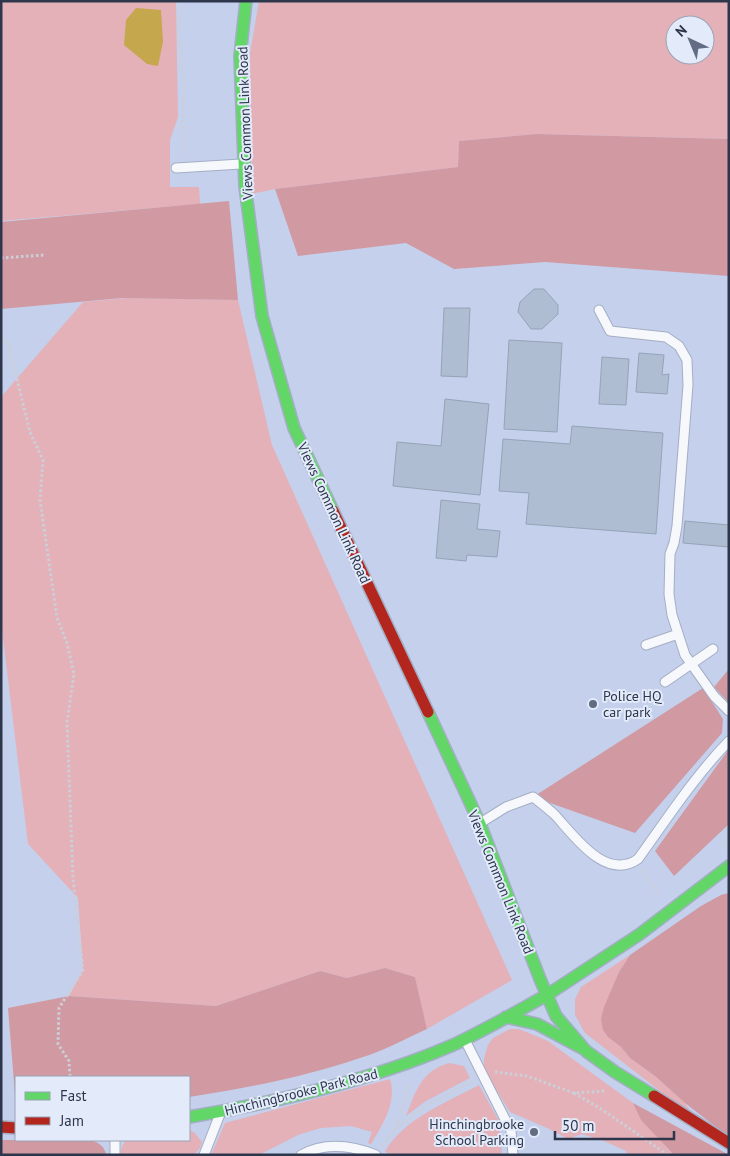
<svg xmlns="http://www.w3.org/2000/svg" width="730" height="1156" font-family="'PT Sans',sans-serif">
<rect width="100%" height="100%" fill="#c4d0ec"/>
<path fill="#e4b1b9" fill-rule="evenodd" d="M1,1H176L178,117L170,140V187H199L200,204L1,221Z
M259,1H729V139L537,134L459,141L458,167L275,189L252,194L250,53ZM675,25H705V55H675Z
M127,298L238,300L272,445L512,980L427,1029L415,977L385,968L347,978L320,971L216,1006L69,996L83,970L78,898L28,844L1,622V397L83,302Z
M630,955L619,972L614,985L608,1037L621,1047L630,1058L655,1076L685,1103L695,1118L585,1033L575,1015V999L581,987Z
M510,1029H519L548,1041L633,1103L665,1146L674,1155H627L626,1151L604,1141L582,1134L568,1139L547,1128L510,1112L490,1080L484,1066V1058L488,1045L493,1038Z
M449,1063L464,1066L470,1078L426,1101L406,1116C416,1091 421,1071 449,1063Z
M390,1079C397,1103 383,1124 371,1144L368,1143L372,1132L351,1126L321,1128L298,1135L259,1155H211L225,1123Z
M479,1085L499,1121L502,1155H390L385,1151C405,1118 447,1102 479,1085Z
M189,1130L195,1133L202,1142L200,1148L194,1155H120L122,1146L126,1140H189Z"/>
<path fill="#d199a1" d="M537,134L729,139V276L545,262L454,269L406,243L298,256L275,189L458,167L459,141Z
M229,201L238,300L122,298L1,309V222Z
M729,669V703L714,687Z
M703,688L723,719L722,733L635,833L533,797Z
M729,749V824L674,876L655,851Z
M729,893V1137L685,1103L655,1076L630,1058L621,1047L608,1037L603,1030L601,1019L604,1007L619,972L630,955L701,906L721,895Z
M385,968L415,977L427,1029C405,1039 383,1051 360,1058C305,1077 246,1088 189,1097V1077H16V1107L8,1008L69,996L216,1006L320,971L347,978Z
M633,1103L729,1155H674L641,1120Z
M1,1140H90C98,1142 105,1146 106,1155H1Z"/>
<path fill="#c5a74e" d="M136,8L161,10L163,42L158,66L147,64L124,45L126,20Z"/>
<path fill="#aebdd1" stroke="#95a3b7" d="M534,289H544L558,305V314L542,329H531L518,312L520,302Z
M444,308H470L467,377L441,376Z
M509,340L562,343L557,432L504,429Z
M639,353L664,355L662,375L669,374L667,394L636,392Z
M602,357L629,359L626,405L599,404Z
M445,399L489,404L480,495L393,486L397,442L441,446Z
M572,426L663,433L656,534L526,524L529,493L499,491L503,439L570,444Z
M441,500L480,504L477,529L500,531L497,557L467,555L466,561L436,558Z
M685,521L729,525V547L683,543Z"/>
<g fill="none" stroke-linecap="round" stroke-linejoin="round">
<g stroke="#a4aec4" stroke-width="11">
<path id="lane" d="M176,168L241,164
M599,310L610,331L666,337L679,346L687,360L688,385L677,526L674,543L670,554L669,594L672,615L685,655L714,696L729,711
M646,645L678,634
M665,682L713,649
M482,822L506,807L533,797C540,802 547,808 554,814C573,834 605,882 638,859C667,819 694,777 729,741
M466,1042L511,1131L513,1155
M115,1155V1140
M204,1155L220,1114
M301,1155C325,1142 351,1145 376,1155"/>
</g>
<g stroke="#a4aec4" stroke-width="14">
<path id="fast" d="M246,1L240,56L245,186L262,316L294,428L333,511
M428,712L480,824L540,979L556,1016L586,1051L615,1072L654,1096
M547,995L640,934L729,866
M506,1017L537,1024L582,1048
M189,1117C278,1102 370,1081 453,1045C485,1030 516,1012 547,995"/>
</g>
<g stroke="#a4aec4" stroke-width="14">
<path id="jam" d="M333,511L428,712
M654,1096L729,1143
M1,1127L16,1128"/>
</g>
<path stroke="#cccfd8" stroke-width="3" stroke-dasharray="2.5 2.5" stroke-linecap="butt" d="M182,1L178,33L184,80L183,123L185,156
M1,258L44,255
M1,339L8,343L30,432L43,460L40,500L57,618L67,643L74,674L67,722L73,879L83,970L59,1008L58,1044L69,1061L70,1077
M723,846L729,841
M642,870L659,896
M495,1072L527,1076L574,1093L606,1091
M574,1093L601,1109L668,1155
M396,1127L406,1097L407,1083
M382,1146L396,1128L428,1105L473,1081"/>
<use href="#lane" stroke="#f6f8fc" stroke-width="9"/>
<use href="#fast" stroke="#63d668" stroke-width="11"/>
<use href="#jam" stroke="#b3261e" stroke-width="11"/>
</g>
<g fill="#626c83" stroke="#e3ebfb" stroke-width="2">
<circle cx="593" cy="704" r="5"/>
<circle cx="534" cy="1132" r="5"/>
</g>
<g text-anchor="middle" stroke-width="4" stroke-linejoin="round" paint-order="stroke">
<g font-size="14" fill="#2d364b" stroke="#e3ebfb">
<text transform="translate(245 123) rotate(-92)" y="5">Views Common Link Road</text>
<text transform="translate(334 513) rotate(65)" y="5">Views Common Link Road</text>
<text transform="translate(501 882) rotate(68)" y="5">Views Common Link Road</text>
<text transform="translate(301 1092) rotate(-14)" y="5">Hinchingbrooke Park Road</text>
</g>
<g font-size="14" fill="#2d364b" stroke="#e3ebfb" text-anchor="start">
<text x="603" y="701">Police HQ<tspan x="603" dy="16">car park</tspan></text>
<text x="524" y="1129" text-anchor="end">Hinchingbrooke<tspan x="524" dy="16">School Parking</tspan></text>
</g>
</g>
<rect width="730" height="1156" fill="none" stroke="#2d364b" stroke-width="5"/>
<rect x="15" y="1076" width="175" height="65" fill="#e3ebfb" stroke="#9aa3b5"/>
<rect x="25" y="1092" width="25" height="8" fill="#63d668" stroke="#9aa3b5"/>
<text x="60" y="1101" font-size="15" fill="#2d364b">Fast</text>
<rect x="25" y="1117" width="25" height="8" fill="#b3261e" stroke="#9aa3b5"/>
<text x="60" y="1126" font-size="15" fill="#2d364b">Jam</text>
<g transform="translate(690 40) rotate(316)"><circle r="24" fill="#e3ebfb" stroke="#9aa3b5"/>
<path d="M0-4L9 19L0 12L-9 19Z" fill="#626c83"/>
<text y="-8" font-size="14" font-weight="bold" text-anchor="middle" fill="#2d364b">N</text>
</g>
<path d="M555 1131v8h119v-8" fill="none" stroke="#2d364b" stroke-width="2.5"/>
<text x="562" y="1131" font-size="15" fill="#2d364b" stroke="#e3ebfb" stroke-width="4" paint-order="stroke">50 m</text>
</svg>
